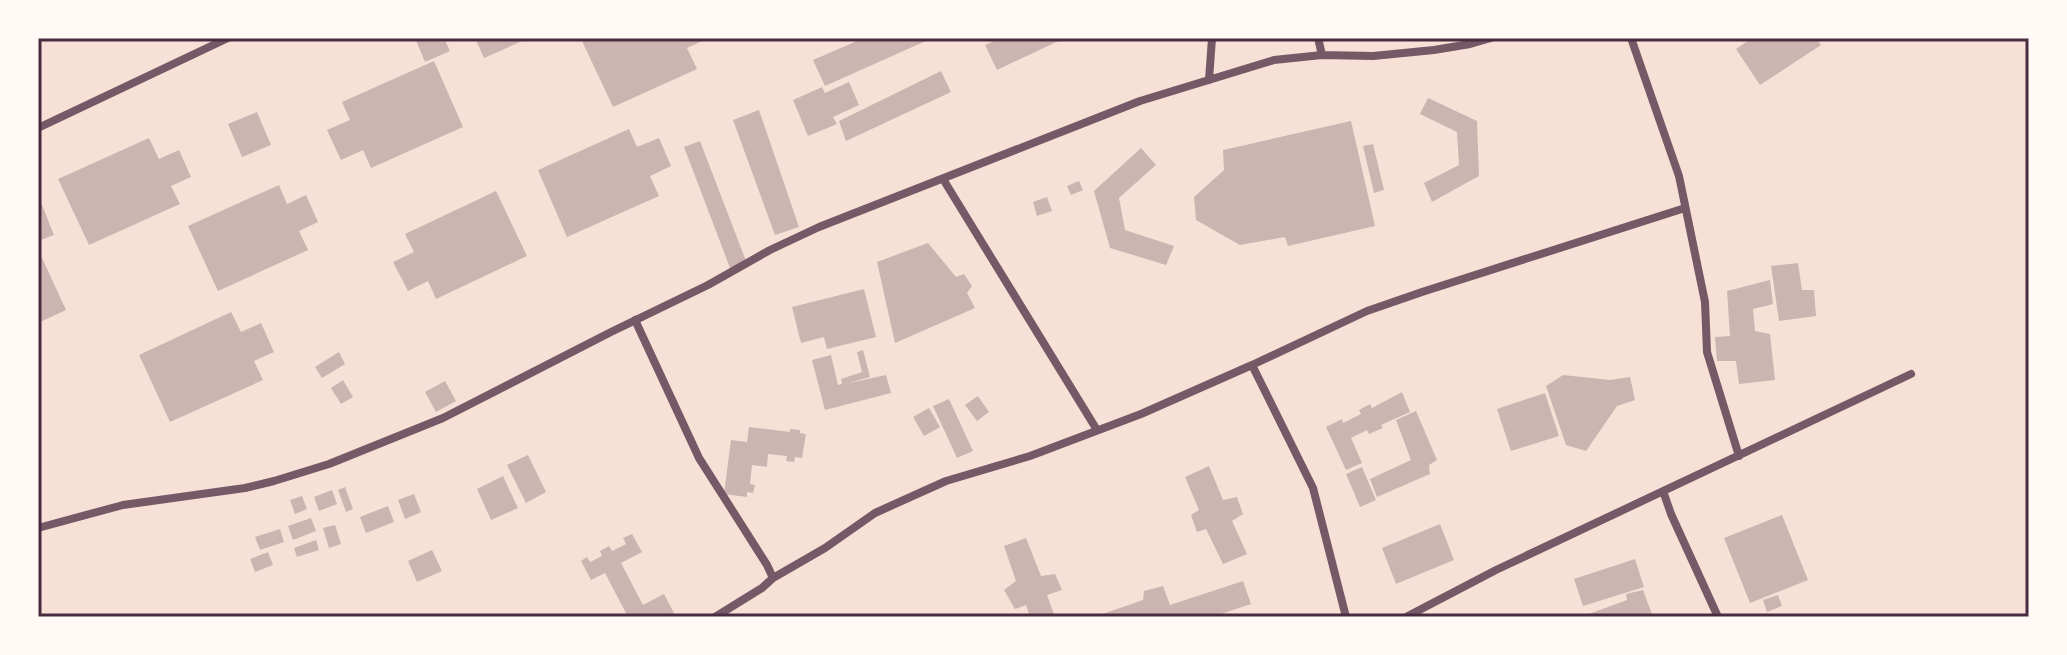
<svg xmlns="http://www.w3.org/2000/svg" width="2067" height="655" font-family="Manrope,sans-serif">
<rect width="100%" height="100%" fill="#f7e1d7"/>
<path fill="#ccb4b1" d="M415,38H444L450,51L425,62Z
M475,38H529L484,58Z
M589,38H709L687,48L697,69L613,107L582,41Z
M864,38H927L928,40L825,86L813,60Z
M1001,38H1065L997,70L985,45Z
M1752,38H1816L1821,45L1760,85L1736,49Z
M434,61L463,127L371,168L363,150L341,160L327,130L350,120L342,102Z
M941,71L951,92L846,141L839,121Z
M849,82L859,105L833,117L837,124L808,136L793,100L822,87L825,93Z
M1428,98L1477,121L1479,176L1432,202L1424,183L1459,165L1457,132L1420,114Z
M759,110L799,227L775,235L733,120Z
M257,112L271,145L242,157L228,124Z
M1351,121L1375,226L1288,246L1285,237L1240,245L1196,220L1194,197L1224,170L1223,150Z
M629,129L637,147L659,138L671,166L650,176L659,196L567,237L538,170Z
M149,138L159,159L179,150L191,177L171,186L180,204L89,245L58,179Z
M700,141L746,261L730,268L684,147Z
M1373,144L1384,190L1374,193L1363,146Z
M1141,148L1156,165L1119,198L1125,230L1174,246L1166,265L1110,248L1094,191Z
M1079,181L1083,190L1071,195L1067,186Z
M279,185L287,204L306,195L318,222L299,231L308,250L218,291L188,226Z
M496,191L527,256L436,299L428,281L408,291L393,262L414,252L405,234Z
M38,195L54,235L38,241Z
M1047,197L1052,211L1037,216L1033,202Z
M928,243L956,277L964,274L972,286L967,293L975,308L895,343L877,262Z
M38,249L66,310L38,323Z
M1798,263L1802,290H1814L1816,316L1779,321L1771,266Z
M1770,280L1773,304L1753,309L1755,331L1770,334L1775,380L1739,384L1736,361H1717L1715,337L1730,336L1727,291Z
M864,289L876,337L827,349L824,337L801,343L792,307Z
M231,312L241,332L261,323L274,352L254,361L263,380L170,422L139,355Z
M863,350L870,377L845,384L886,375L891,393L825,410L812,360L831,355L838,385L842,384L841,379L862,372L857,352Z
M339,352L345,364L322,378L315,367Z
M1563,375L1610,380L1630,377L1635,400L1617,406L1586,451L1566,445L1546,386Z
M343,380L353,397L341,404L331,388Z
M445,381L456,401L436,412L425,392Z
M1402,392L1410,412L1381,425L1383,428L1369,434L1367,430L1351,438L1362,463L1346,470L1326,427L1342,419L1343,423L1361,414L1359,410L1370,404L1372,408Z
M1545,393L1559,436L1511,451L1497,409Z
M978,396L989,412L977,421L965,405Z
M949,399L973,451L957,458L933,406Z
M929,408L940,427L924,436L913,417Z
M1416,411L1437,460L1429,465L1430,474L1377,497L1370,479L1411,460L1396,420Z
M749,427L790,432V429L800,430V433L806,434L802,458L795,457L794,462L786,461L787,456L768,454L767,467L752,465L750,484L755,485L753,493L747,492V497L724,494L731,440L747,442Z
M528,455L546,492L526,503L507,465Z
M1209,466L1223,500L1237,497L1243,514L1232,521L1247,554L1223,564L1206,529L1197,532L1191,515L1199,510L1185,477Z
M1362,467L1376,500L1360,507L1346,474Z
M503,476L518,508L491,520L477,489Z
M345,487L353,509L346,512L338,490Z
M332,490L337,504L319,511L314,497Z
M414,494L421,512L405,519L398,500Z
M302,496L307,509L295,514L290,500Z
M388,506L394,522L366,533L360,517Z
M1782,515L1808,580L1750,603L1724,538Z
M311,518L316,531L293,540L288,526Z
M1440,524L1454,560L1396,584L1382,548Z
M335,525L341,544L329,548L323,528Z
M280,529L284,542L260,550L255,537Z
M632,534L642,552L621,563L643,605L664,594L675,615L672,617L665,615L662,617H628L605,573L591,580L581,561L587,557L590,562L602,556L600,551L609,546L612,551L626,544L623,538Z
M1026,538L1041,576L1055,574L1062,590L1047,595L1055,617H1030L1026,605L1015,609L1004,590L1016,581L1004,546Z
M316,540L319,550L297,557L294,548Z
M432,550L442,571L417,582L408,561Z
M268,552L273,565L255,572L250,559Z
M1635,559L1644,587L1583,606L1574,579Z
M1243,581L1251,604L1212,617H1094L1143,600L1144,591L1163,586L1170,605Z
M1643,590L1653,617H1586V615L1627,600L1626,594Z
M1778,595L1782,606L1767,612L1763,600Z"/>
<g fill="none" stroke-linecap="round" stroke-linejoin="round">
<path stroke="#755966" stroke-width="8" d="M1318,38L1322,55
M1631,38L1679,176L1705,302L1707,352L1739,456
M1209,80L1212,38
M38,128L228,38
M943,179L1097,430
M635,320L699,458L767,565L773,578
M1252,365L1313,488L1346,617
M1663,491L1671,514L1718,617
M38,528L123,505L245,488L274,481L329,464L443,418L611,332L708,285L770,250L819,227L1140,101L1274,60L1322,55L1373,56L1434,50L1470,44L1491,38
M715,617L762,588L773,578L825,548L875,513L946,481L1030,456L1141,414L1252,365L1367,311L1422,292L1685,208
M1406,617L1496,570L1911,374"/>
</g>
<rect width="2067" height="655" fill="none" stroke="#fffaf5" stroke-width="80"/>
<rect x="40" y="40" width="1987" height="575" fill="none" stroke="#4a2c40" stroke-width="3"/>
</svg>
